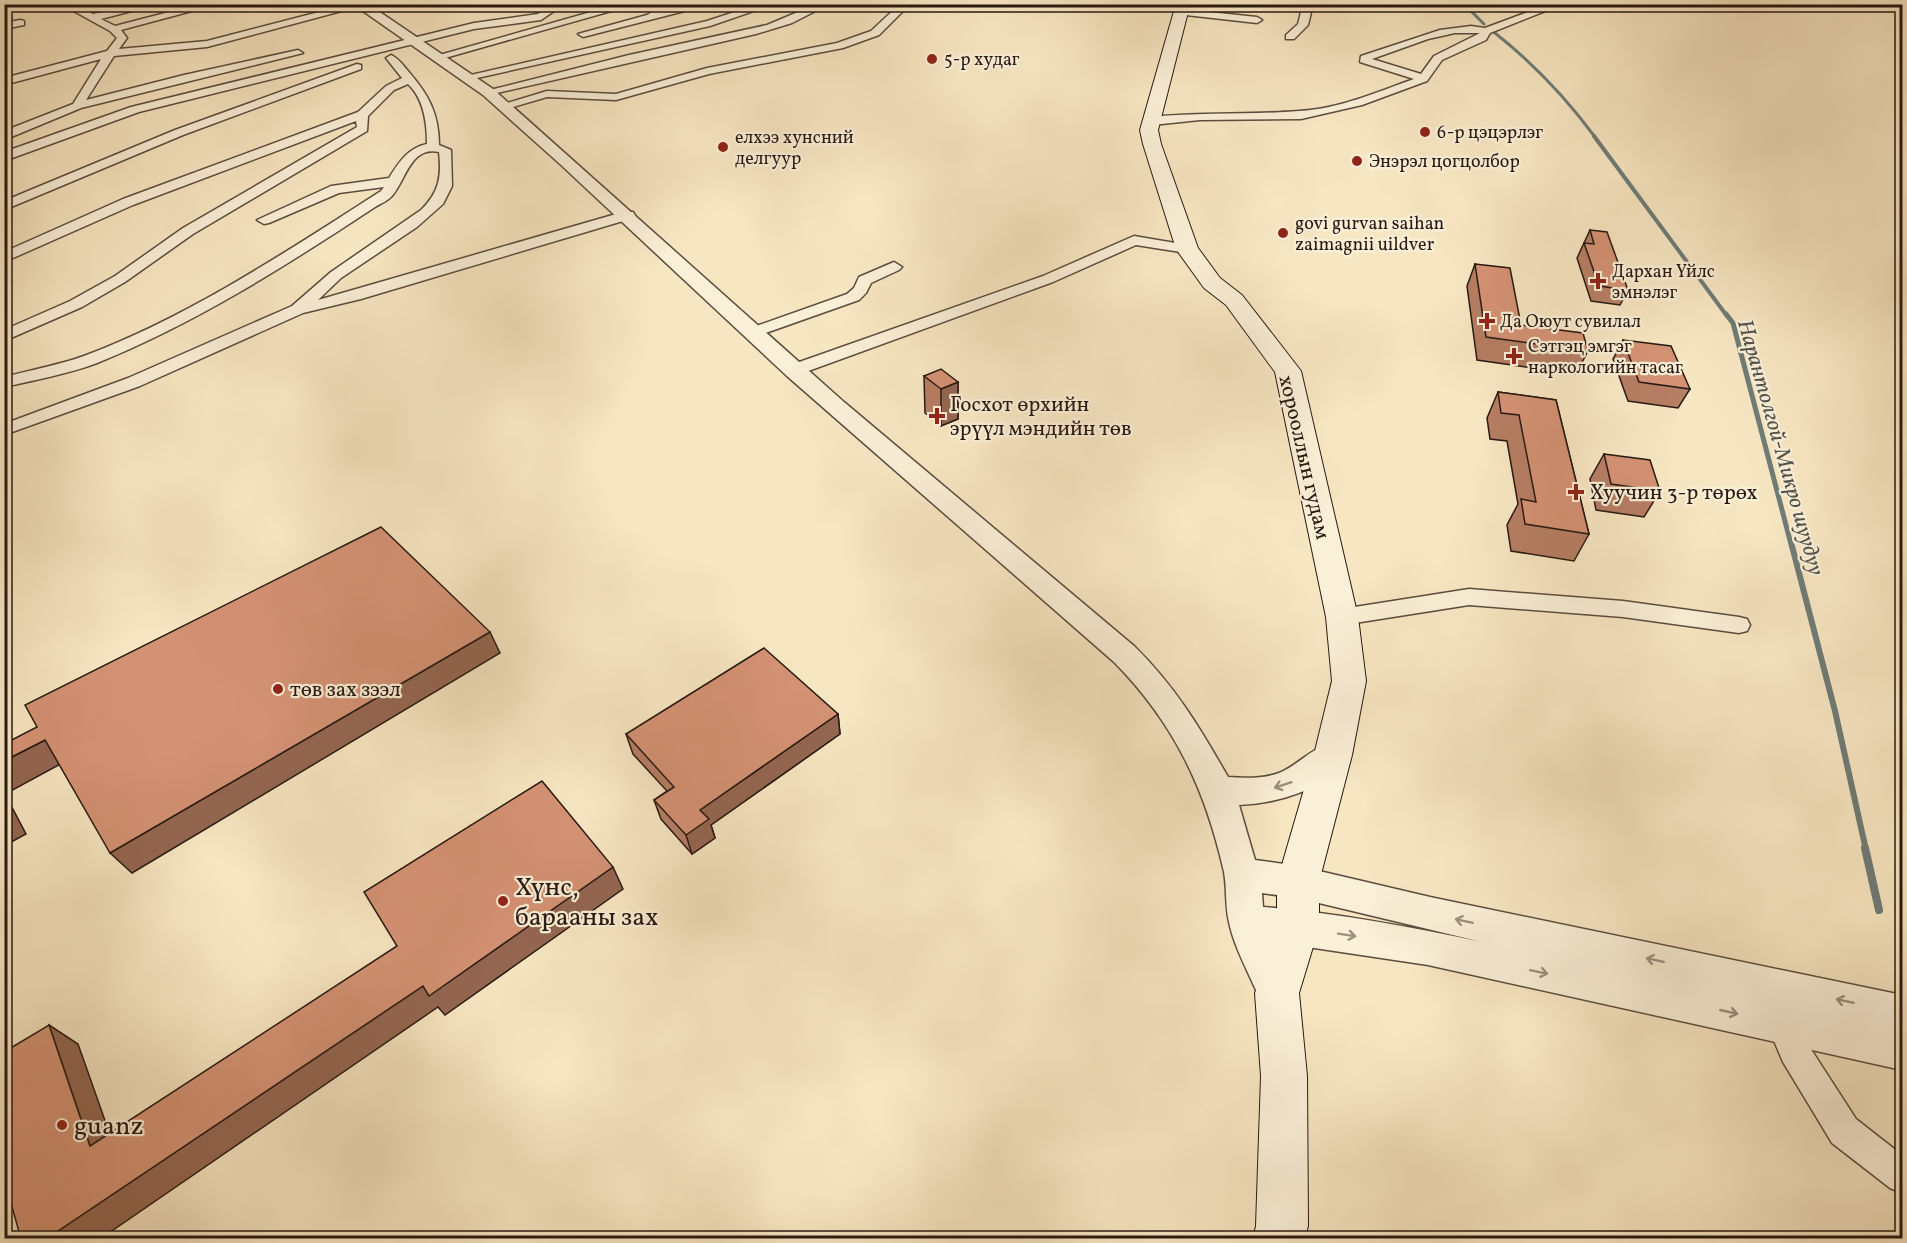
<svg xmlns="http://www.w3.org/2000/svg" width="1907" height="1243" font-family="Vollkorn,serif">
<rect width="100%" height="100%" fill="#f7e6c2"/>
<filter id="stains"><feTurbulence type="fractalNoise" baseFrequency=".00333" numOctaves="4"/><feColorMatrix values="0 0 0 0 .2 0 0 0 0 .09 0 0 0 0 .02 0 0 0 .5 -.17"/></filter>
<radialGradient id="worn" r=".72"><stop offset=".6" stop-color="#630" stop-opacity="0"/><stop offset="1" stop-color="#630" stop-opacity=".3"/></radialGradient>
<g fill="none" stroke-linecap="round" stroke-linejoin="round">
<path stroke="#6f7c77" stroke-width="3" d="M1469,4V9L1484,24
M1495,33C1533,63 1567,99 1595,137"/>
<path stroke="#6f7c77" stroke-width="4" d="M1594,136L1727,316"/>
<path stroke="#6f7c77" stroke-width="5" d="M1726,314L1733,323L1792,548"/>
<path stroke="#6f7c77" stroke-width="6" d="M1792,546L1835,711L1866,850"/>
<path stroke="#6f7c77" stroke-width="8" d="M1865,848L1879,910"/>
<g stroke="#5c4c3e" stroke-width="3">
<path id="minor" d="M61,4H73L93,14L139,4H158L101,19L115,26L200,4H218L121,30L127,38L119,49L207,41L350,4L364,5L207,47L114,56L86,100L184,75L298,50L303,53L81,108L4,140V131L73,104L101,59L4,85V78L107,51L117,38L110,31Z
M544,4H554V11L541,20L474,29L139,112L4,161V152L131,107L474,23L538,14L544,10Z
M619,4H636L445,58L436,56Z
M667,4H679L673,9L693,4H712L583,37L578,34L647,15Z
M759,4H774L710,26L468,80L462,77L707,21Z
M817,4H829L792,23L756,34L488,95L482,92L629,55L767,25Z
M900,4H910L879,35L843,48L709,74L616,100L547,97L503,110L497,106L547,91L616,94L707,68L837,43L871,31Z
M1303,4H1313L1308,25L1294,39H1286V35L1298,24Z
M1549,4H1563L1490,33L1486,40L1442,60L1427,81L1362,105L1301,119L1200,120L1152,125L1146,121L1152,117C1201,112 1250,115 1299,111C1339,109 1377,92 1414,79L1360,62L1361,56L1440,30L1471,26L1485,28ZM1455,33H1480L1434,56L1421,74L1372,59L1428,39Z
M1180,9L1257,17L1262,20L1257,23L1177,14L1175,12Z
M20,20L24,21V25L4,29V23Z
M391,55C398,58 403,65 408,71C428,94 439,113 439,145L451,150L452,186L443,204L417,227L341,278L318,300L623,212H633L635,215L633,218L361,299L303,313L140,386L4,435V424L128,378L292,306L331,272L421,210C439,192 442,177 439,152C410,145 405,183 391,197C387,201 380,204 375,207C287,265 196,323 97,363C68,374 35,380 4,387V377C31,370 59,365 84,356C190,316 286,252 381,191L384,187L339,193L269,223L264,224L257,220L331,186L389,178C399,162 408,148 427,144C427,123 424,99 408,84L394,90L368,116L367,131L193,234L125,282L82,307L4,341V330L70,301L115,276L183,228L357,127L356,121L133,205L4,262V252L123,199L358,112L386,86L402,78L386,58Z
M357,64L361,65V69L183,135L4,210V201L175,130Z
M1134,236L1187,245L1194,249L1187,253L1136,245L1053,282L800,374H788L785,370L788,366L1043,276Z
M894,262L902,267L899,270L871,283L866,293L859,300L760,335H748L746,332L748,329L847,294L854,288L859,277Z
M1469,589L1623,601L1739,617L1747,619L1750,625L1747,631L1739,633L1623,617L1469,605L1342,625L1334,623L1331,617L1334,611L1342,609Z
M1782,1009L1793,1013L1805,1040L1856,1119L1902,1155V1193L1890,1188L1832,1143L1783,1062L1767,1024L1771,1013Z"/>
</g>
<g stroke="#5c4c3e" stroke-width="3">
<path id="tertiary" d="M353,4H368L493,89L844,402L1134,646C1175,686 1200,728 1228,777C1244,778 1263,779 1279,773C1302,764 1319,737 1344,746L1349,755C1332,789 1274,804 1239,805L1255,860L1298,866L1430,897L1902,995V1070L1428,965L1274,942L1296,993L1291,1006L1277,1012L1263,1006C1253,981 1234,948 1229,922C1225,906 1227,888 1224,872C1205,788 1174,723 1114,662L787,376L560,164L483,95ZM1262,893L1298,898L1482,942C1410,927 1337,913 1263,907Z"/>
</g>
<g stroke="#281912" stroke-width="2">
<path id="secondary" d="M1176,4H1190L1158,130L1161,144L1198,248L1220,278L1242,295L1301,371L1358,617L1366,681L1352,755L1319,882V927L1299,993L1307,1076L1308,1226L1305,1238H1253L1256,1226L1261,1076L1255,993L1277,927V882L1314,755L1332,681L1326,617L1275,372L1226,305L1204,288L1176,249L1143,144L1140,130Z"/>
</g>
<use href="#minor" fill="#faefd7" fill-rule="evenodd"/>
<use href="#tertiary" fill="#faefd7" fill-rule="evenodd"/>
<use href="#secondary" fill="#faefd7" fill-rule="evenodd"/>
</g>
<path fill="#b67e64" stroke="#281912" stroke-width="1.5" d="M1590,230L1628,290L1620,305L1591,301L1577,258Z
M1475,264L1521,325L1588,351L1576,374L1477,360L1467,286Z
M1623,340L1690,389L1678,408L1628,401L1613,359Z
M924,376L958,382V419L941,426L925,413Z
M1498,392L1556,400L1589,534L1574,561L1511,551L1507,525L1518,504L1507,441L1490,439L1487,418Z
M1604,454L1660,491L1644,517L1596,510L1590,479Z
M838,714L840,734L711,825L715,838L692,854L661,819L654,800L667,791L633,754L626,734Z"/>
<path fill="#946651" stroke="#281912" stroke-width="1.5" d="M958,382V419L941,426V389Z
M490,632L500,653L132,873L110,853Z
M838,714L840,734L711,825L715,838L692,854L686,835L700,810Z
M45,740L66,761L5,794L26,834L4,846V761Z
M613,867L623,889L445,1015L438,1007L100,1239H46L423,986Z
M49,1025L78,1044L120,1163L90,1146Z"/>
<path fill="#d49274" stroke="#281912" stroke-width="1.5" d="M1590,230L1607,232L1628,290L1599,286L1584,243L1594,244Z
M1475,264L1510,268L1521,325L1583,333L1588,351L1486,337Z
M1623,340L1671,346L1690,389L1639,382Z
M941,369L958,382L941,389L924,376Z
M1498,392L1556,400L1589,534L1525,524L1521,499L1536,502L1519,415L1501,413Z
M1604,454L1650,460L1660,491L1611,484Z
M381,527L490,632L110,853L45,740L4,761V744L37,727L25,705Z
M764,648L838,714L700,810L709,819L686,835L654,800L674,787L626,734Z
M542,781L613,867L429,996L423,986L46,1239H21L4,1178V1052L49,1025L90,1146L397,946L364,892Z"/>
<defs><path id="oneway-shaft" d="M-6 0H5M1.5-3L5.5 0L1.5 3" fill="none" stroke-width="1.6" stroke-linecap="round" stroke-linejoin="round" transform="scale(1.5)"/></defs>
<g stroke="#9c8f7e">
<use href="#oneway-shaft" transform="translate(1283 785) rotate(162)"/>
<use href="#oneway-shaft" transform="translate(1464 921) rotate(-168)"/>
<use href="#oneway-shaft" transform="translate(1347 935) rotate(9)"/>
<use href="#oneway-shaft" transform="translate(1655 960) rotate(-168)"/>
<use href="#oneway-shaft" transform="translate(1539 972) rotate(12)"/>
<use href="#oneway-shaft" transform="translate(1845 1001) rotate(-168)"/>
<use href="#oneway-shaft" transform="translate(1729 1012) rotate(13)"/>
</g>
<g fill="#8f2418" stroke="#faefd7" stroke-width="2">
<circle cx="932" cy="59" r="6"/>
<circle cx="1425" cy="132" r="6"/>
<circle cx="723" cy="147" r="6"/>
<circle cx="1357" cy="161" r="6"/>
<circle cx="1283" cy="233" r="6"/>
<path d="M1595 272h6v6h6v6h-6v6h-6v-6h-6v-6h6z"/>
<path d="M1484 312h6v6h6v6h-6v6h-6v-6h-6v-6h6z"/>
<path d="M1511 347h6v6h6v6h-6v6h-6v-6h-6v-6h6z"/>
<path d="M934 407h6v6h6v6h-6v6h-6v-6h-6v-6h6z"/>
<path d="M1573 483h6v6h6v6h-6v6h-6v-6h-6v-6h6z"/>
<circle cx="278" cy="689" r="6"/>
<circle cx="503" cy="901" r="6"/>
<circle cx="62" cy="1125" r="6"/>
</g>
<g text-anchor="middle" stroke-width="4.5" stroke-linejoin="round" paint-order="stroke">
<g font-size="18" fill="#281912" stroke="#faefd7" text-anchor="start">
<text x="944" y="65">5-р худаг</text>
<text x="1437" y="138">6-р цэцэрлэг</text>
<text x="735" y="143">елхээ хунсний<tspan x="735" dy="21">делгуур</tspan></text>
<text x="1369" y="167">Энэрэл цогцолбор</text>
<text x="1295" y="229">govi gurvan saihan<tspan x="1295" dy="21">zaimagnii uildver</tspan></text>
<text x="1612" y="277">Дархан Үйлс<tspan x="1612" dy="21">эмнэлэг</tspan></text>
<text x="1500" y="327">Да Оюут сувилал</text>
<text x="1528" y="352">Сэтгэц эмгэг<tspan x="1528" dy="21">наркологийн тасаг</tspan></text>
</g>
<g font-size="21" fill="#281912" stroke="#faefd7" text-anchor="start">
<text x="950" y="411">Госхот өрхийн<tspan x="950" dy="24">эрүүл мэндийн төв</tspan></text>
<text x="1590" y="499">Хуучин 3-р төрөх</text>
<text x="290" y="696">төв зах зээл</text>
</g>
<g font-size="21" fill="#281912" stroke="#faefd7">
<text transform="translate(1305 457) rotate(77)" y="7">хорооллын гудам</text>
</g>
<g font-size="22" font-style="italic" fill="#52534d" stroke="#faefd7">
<text transform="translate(1782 447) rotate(74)" y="8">Нарантолгой-Микро шуудуу</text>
</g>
<g font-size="26" fill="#281912" stroke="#faefd7" text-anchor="start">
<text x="515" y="895">Хүнс,<tspan x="515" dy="30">барааны зах</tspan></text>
<text x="74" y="1134">guanz</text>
</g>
</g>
<rect width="1907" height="1243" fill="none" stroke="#f7e6c2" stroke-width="24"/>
<rect x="6" y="6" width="1895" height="1231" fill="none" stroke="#281912" stroke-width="3"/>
<rect x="12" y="12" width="1883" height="1219" fill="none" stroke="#281912" stroke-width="1.5"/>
<rect width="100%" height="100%" filter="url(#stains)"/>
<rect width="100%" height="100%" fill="url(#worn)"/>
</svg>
